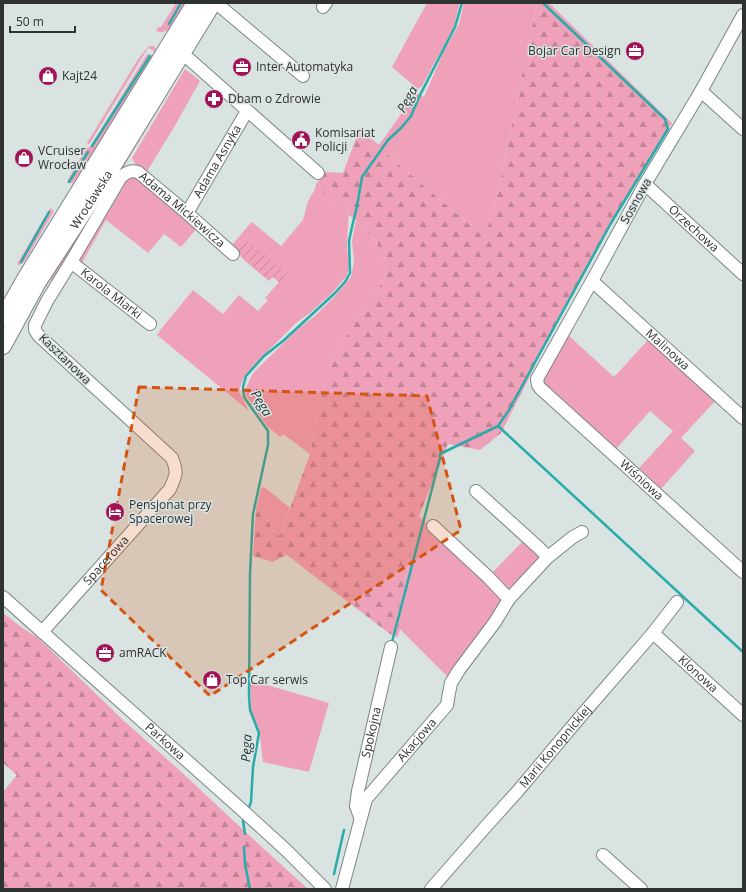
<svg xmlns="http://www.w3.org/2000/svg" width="746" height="892" font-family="'Open Sans',sans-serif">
<defs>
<pattern id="forest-firs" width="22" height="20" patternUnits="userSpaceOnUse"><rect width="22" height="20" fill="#eea1b9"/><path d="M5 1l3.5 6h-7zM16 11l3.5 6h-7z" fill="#c18497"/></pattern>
<pattern id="garden-furrows" width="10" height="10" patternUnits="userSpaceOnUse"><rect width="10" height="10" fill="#eea1b9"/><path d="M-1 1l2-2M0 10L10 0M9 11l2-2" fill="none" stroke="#c18497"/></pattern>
</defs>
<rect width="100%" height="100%" fill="#d9e3e2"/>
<path fill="#eea1b9" d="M176,3H186C180,14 171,37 156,31L158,27H161Z
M427,3H460L453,29L422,86L418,89L392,67Z
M464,3H537L494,210L484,237L383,151L378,149L357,136L359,129L379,145L416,93L424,97L443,53L459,24Z
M150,46H154L157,51L156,52L148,48L90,143L88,144L87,143L137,61C141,56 145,49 150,46Z
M147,54H148L154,56L92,155L73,183H69L67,181L86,149L91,146Z
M185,69L200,81L173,129L146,173L138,169L132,158Z
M178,76L54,283L51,280L58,263Z
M133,174L197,228L181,247L164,234L148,253L106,220L83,261L84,268L79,262L78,257L123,180Z
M318,182L321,191L349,209L347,246L349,268L346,277L331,294L311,312L296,323L253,366L242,381L239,392L249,411L157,335L161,329L193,290L223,314L239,295L258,311L268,300L265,298L279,282L273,277L269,281L245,261L231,246L249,225L252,222L281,246L303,220L308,201L315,189L316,184Z
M50,208L54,211L26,259L22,264L18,265L17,264Z
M356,220L375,240L387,263L384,280L333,356L320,399L310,454L283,434L280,437L268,427L246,396L245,390L253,373L298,329L315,316L335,296L351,277L354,262L352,241Z
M568,335L614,377L648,340L717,399L681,438L695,451L661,489L639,468L673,431L650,411L615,450L543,383V378Z
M264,487L290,508L280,536L271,528L266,512L256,509L261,488Z
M419,516L486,580L501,597V606L449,678L400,629L397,618Z
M524,540L543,557L510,589L505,591L489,576Z
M250,680L329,703L309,772L263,762L259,728L251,712Z"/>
<path fill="url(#forest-firs)" d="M537,3H549L672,123L590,260L568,303L547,338L527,382L501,433L480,450L448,444L419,516L397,618L400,629L398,637L390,634L305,569L287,555L272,562L253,556L256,509L266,512L271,528L280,536L310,454L320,399L333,356L384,280L387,263L375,240L356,220L349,215V209L321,191L318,182L326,172L343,173L357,136L378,149L383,151L484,237L494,210Z
M3,613L21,627L38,638L124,721L177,768L238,825L308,889H3V792L17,775L3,763Z"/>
<path fill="url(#garden-furrows)" d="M247,241L287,273L279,282L273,277L269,280L238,252Z"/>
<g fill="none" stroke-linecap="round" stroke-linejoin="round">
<path stroke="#27acaa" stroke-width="2.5" d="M169,24L181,3
M92,146L150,56
M69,182L88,152
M21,262L49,212
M498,426L743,652
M392,642L440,458V454L498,426L509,410L611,223L668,129L665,119L543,3
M248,810L251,802L253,767L259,733L250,710L249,696L250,574L253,514L268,445V431L244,397L243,387L246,376L264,356L283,341L334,294L345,282L350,273L349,241L352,227L357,206L362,177L388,140L401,128L411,116L419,97L455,27L462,3
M244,818L243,821L245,834
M244,847L245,864L250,889
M334,874L344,830"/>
<g stroke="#7c8585" stroke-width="14">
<g id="minor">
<path d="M216,3L303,76"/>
<path d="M323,7L326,3"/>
<path id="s1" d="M743,15L701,91L645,184L592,281L537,379L538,385L540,388L743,572"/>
<path d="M174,51L189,59L215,82L318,173"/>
<path d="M701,91L743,129"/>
<path id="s2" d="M645,184L743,274"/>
<path id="s3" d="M187,213L247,111"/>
<path id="s4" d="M71,262L150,324"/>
<path id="s5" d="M592,281L743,418"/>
<path d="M476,491L539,548L548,557L509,599"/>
<path d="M548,557L573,537L582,532"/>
<path id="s6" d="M3,597L241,809L286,850L325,889"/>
<path id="s7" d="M42,632L170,489C176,475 178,473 172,458L38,335L35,330V325L47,301L71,262L121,177C127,172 131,170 138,172L187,213L233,254"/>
<path id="s8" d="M653,633L743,715"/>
<path id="s9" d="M360,817L356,806L358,791L391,647"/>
<path d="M603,855L641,889"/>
<path id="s10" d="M342,889L366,799L447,705L449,693L451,683L459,670L495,622L509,599L488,577L433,526"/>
<path id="s11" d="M431,889L488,824L517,792L581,716L653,633L677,602"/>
</g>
</g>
<g stroke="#7c8585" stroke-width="18">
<g id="major">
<path d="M3,318L25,279L195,3"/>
<path id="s12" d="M3,346L38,282L100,187L213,3"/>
</g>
</g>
<use href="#minor" stroke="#fff" stroke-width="12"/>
<use href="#major" stroke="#fff" stroke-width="16"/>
</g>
<path fill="#d55510" fill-opacity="0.2" stroke="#d55510" stroke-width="3" stroke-dasharray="8 5" stroke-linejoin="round" d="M139,387L427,396L461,530L210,696L101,590Z"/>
<defs>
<g id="office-disc" transform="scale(1)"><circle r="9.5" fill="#a21257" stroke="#d9e3e2"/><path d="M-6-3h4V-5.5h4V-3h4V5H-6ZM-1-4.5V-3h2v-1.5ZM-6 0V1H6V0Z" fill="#fff"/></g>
<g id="shop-disc" transform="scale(1)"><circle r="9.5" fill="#a21257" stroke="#d9e3e2"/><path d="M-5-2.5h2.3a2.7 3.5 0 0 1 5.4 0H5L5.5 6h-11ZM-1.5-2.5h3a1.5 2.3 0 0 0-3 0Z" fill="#fff"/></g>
<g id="pharmacy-disc" transform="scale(1)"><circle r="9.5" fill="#a21257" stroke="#d9e3e2"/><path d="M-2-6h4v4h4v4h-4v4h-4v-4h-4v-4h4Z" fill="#fff"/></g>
<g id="civic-disc" transform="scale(1)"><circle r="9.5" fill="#a21257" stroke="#d9e3e2"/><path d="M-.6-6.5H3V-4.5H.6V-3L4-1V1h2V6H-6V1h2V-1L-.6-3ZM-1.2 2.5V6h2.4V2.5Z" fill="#fff"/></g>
<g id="hotel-disc" transform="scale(1)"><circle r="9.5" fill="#a21257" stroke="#d9e3e2"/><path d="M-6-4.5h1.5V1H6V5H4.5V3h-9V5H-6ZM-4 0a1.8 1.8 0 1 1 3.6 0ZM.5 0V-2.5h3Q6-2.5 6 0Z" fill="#fff"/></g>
</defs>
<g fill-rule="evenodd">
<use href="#office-disc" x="635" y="51"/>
<use href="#office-disc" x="242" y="67"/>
<use href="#shop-disc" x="48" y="76"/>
<use href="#pharmacy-disc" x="214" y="99"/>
<use href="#civic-disc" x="301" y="140"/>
<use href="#shop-disc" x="24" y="158"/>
<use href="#hotel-disc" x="115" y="512"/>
<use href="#office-disc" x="105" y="653"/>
<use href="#shop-disc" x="212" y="680"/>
</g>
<g text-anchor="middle" stroke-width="3" stroke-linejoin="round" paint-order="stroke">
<g font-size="12" fill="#2e3231" stroke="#d9e3e2" text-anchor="start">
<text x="621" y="55" text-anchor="end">Bojar Car Design</text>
<text x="256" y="71">Inter Automatyka</text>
<text x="62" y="80">Kajt24</text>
<text x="228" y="103">Dbam o Zdrowie</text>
<text x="315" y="137">Komisariat<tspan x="315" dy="14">Policji</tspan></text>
<text x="38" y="155">VCruiser<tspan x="38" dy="14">Wrocław</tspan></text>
<text x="129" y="509">Pensjonat przy<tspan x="129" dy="14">Spacerowej</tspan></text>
<text x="119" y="657">amRACK</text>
<text x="226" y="684">Top Car serwis</text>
</g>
<g font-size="12" fill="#2e3231" stroke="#d9e3e2">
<text dy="4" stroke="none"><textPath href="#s3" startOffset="60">Adama Asnyka</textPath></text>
<text dy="4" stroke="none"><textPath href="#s12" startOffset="171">Wrocławska</textPath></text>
<text transform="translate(636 201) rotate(-61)" y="4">Sosnowa</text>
<text dy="4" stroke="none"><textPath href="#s7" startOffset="665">Adama Mickiewicza</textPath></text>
<text dy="4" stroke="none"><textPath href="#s2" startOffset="66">Orzechowa</textPath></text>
<text dy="4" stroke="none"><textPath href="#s4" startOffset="51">Karola Miarki</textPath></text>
<text dy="4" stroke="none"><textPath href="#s5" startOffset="102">Malinowa</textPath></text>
<text transform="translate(65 359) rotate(44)" y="4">Kasztanowa</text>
<text dy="4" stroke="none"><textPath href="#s1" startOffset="565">Wiśniowa</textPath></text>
<text dy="4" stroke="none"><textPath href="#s7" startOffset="96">Spacerowa</textPath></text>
<text dy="4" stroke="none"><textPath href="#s8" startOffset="61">Klonowa</textPath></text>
<text dy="4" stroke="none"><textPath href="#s9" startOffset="87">Spokojna</textPath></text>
<text dy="4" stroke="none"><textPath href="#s10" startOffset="171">Akacjowa</textPath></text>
<text dy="4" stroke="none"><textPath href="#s6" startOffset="217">Parkowa</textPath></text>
<text dy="4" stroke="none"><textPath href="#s11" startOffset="189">Marii Konopnickiej</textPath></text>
</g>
<g font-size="13" font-style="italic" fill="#1d3332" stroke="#d9e3e2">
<text transform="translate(407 99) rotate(-61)" y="5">Pęga</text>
<text transform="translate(262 403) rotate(59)" y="5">Pęga</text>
<text transform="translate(246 748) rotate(-87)" y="5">Pęga</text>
</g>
</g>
<rect width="746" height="892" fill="none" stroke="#2e3231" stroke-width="8"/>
<path d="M10 26v6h65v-6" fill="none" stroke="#2e3231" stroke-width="2"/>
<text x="16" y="26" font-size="12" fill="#2e3231" stroke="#d9e3e2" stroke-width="3" paint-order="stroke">50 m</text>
</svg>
